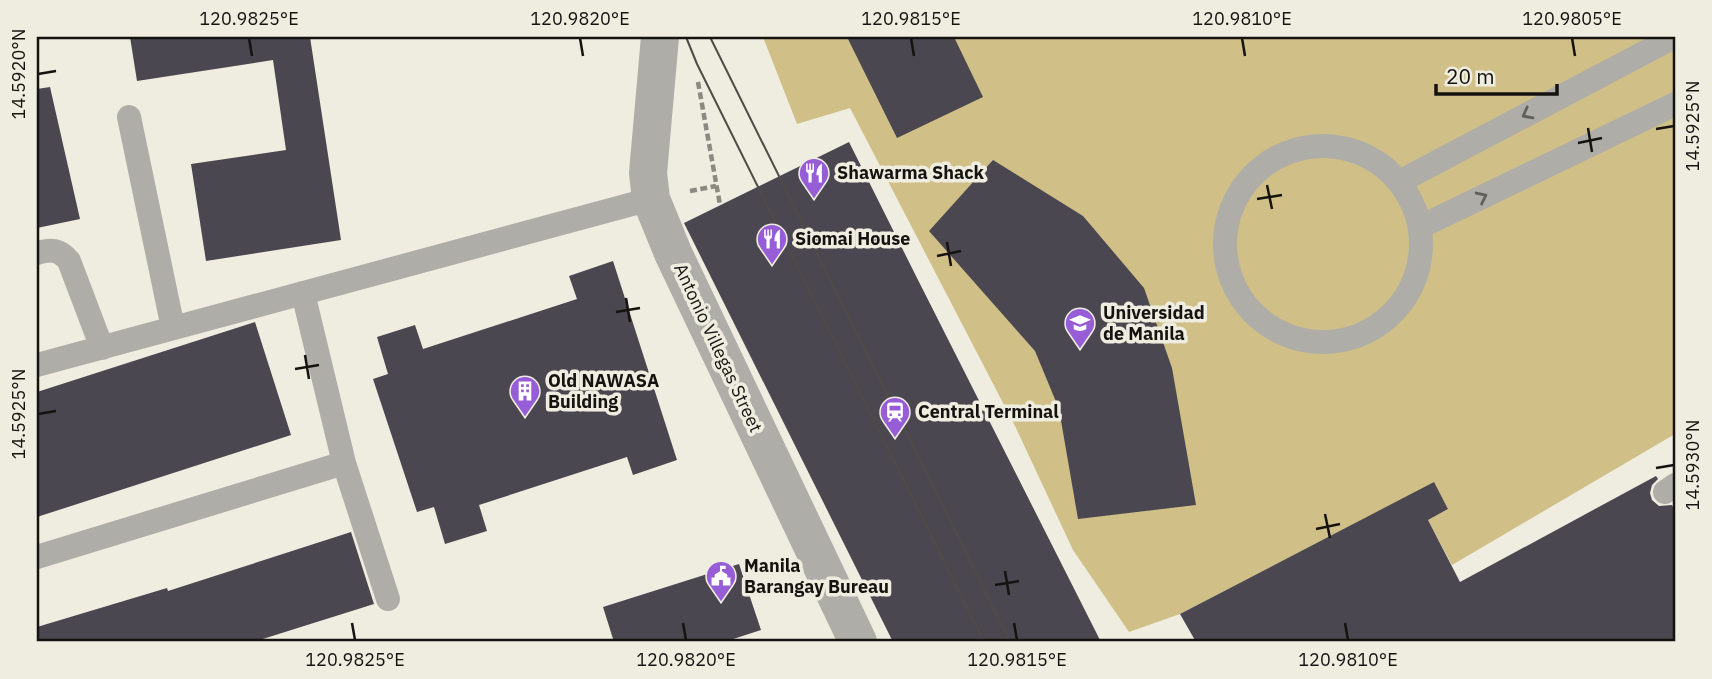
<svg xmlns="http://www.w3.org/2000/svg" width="1712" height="679" font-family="'IBM Plex Sans',sans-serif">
<rect width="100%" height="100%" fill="#efece0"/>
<path fill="#d0c087" d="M763,37H1675V434L1452,565L1428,520L1448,509L1434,483L1180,614L1129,632L1073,550L1016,428L850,108L797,124Z"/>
<path fill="#4a4750" d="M130,37H310L341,240L206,261L191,164L286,150L273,60L137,81Z
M847,37H954L983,97L897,138Z
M50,87L80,219L37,228V89Z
M849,142L916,276L1101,642H893L684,223Z
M993,160L1083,216L1144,288L1172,368L1196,505L1078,519L1059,409L1035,351L929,231Z
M613,261L677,460L633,475L627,457L479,505L487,531L445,544L434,507L417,512L373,379L388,374L377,337L415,325L423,349L577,299L569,276Z
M255,322L291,435L37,517V392Z
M1656,476L1658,479L1652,485L1650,493L1652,500L1659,506L1672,505L1675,511V642H1196L1180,614L1434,482L1448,509L1428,520L1460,582Z
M351,532L374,604L253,642H37V627L167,588L168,591Z
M739,564L761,630L724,642H614L603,607Z"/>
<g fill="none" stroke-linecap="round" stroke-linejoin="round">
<path stroke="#8c8982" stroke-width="4.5" stroke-dasharray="7 3.5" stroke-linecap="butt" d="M698,82L720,205
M690,191L716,186"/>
<path stroke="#aeada8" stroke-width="24" d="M129,117L173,328
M1225 244a98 98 0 1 1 196 0a98 98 0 1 1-196 0Z
M1399,182L1674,37
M1420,227L1675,104
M37,253C51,249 59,249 69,261L102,348
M37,365L651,199
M344,463L388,599
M1665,492L1675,485
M37,557L344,463L303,293"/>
<path stroke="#aeada8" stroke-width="38" d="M660,37L648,173L651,199L673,253L858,642"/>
<path stroke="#4f4c47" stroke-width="2" d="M686,37L697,64L984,642
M710,37L1010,642"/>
</g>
<defs><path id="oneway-chevron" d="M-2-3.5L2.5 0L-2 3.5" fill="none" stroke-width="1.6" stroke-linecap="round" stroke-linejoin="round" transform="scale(1.75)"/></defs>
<g stroke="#62605c">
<use href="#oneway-chevron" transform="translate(1527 114) rotate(152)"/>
<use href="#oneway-chevron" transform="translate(1482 197) rotate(-26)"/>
</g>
<path fill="none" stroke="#151310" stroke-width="2.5" d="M249,38L252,56M580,38L583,56M911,38L914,56M1242,38L1245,56M1572,38L1575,56M38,74L56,71M1588,128L1592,152M1656,129L1674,126M1578,143L1602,138M1267,185L1272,209M1257,199L1282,195M947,242L951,266M937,256L961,251M626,298L630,322M616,312L640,308M305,355L309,379M295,369L319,365M38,414L56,411M1656,468L1674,465M1325,514L1330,538M1316,529L1340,524M1005,571L1009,595M995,585L1019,581M352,623L355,640M683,623L686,640M1014,623L1017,640M1345,623L1348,640"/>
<defs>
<g id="restaurant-pin" transform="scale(1.575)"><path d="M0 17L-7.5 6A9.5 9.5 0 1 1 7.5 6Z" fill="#965dd6" stroke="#efece0"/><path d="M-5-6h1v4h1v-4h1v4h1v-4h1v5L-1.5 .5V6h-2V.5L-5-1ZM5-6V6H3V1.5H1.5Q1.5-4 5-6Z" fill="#fff"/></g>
<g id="university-pin" transform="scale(1.575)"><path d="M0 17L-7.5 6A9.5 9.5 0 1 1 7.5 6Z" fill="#965dd6" stroke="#efece0"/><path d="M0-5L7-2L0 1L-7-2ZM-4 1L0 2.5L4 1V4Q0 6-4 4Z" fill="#fff"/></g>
<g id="building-pin" transform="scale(1.575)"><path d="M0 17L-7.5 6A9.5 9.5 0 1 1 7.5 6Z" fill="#965dd6" stroke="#efece0"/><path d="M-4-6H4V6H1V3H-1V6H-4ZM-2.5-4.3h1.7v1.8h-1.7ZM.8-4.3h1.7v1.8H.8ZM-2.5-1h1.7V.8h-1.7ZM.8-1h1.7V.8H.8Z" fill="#fff"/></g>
<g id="station-pin" transform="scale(1.575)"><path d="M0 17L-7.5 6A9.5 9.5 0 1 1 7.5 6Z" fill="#965dd6" stroke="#efece0"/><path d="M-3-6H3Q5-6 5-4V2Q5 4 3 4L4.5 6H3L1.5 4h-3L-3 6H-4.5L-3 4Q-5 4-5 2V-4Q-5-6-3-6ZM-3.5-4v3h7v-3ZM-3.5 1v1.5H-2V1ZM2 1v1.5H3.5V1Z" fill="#fff"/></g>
<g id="civic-pin" transform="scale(1.575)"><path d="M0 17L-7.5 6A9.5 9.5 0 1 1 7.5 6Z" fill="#965dd6" stroke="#efece0"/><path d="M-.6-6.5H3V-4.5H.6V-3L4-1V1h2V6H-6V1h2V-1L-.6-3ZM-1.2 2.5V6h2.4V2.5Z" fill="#fff"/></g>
</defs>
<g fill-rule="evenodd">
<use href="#restaurant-pin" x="814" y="173"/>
<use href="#restaurant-pin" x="772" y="239"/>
<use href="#university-pin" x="1080" y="323"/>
<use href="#building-pin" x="525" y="391"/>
<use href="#station-pin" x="895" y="412"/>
<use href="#civic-pin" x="721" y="576"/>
</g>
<g text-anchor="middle" stroke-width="7" stroke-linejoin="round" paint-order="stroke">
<g font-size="18" font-weight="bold" fill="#151310" stroke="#efece0" text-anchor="start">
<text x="837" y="179">Shawarma Shack</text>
<text x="795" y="245">Siomai House</text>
<text x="1103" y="319">Universidad<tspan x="1103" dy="21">de Manila</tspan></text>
<text x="548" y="387">Old NAWASA<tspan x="548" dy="21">Building</tspan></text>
<text x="918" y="418">Central Terminal</text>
<text x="744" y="572">Manila<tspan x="744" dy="21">Barangay Bureau</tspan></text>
</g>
<g font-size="18" fill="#151310" stroke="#efece0">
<text transform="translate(718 348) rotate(65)" y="6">Antonio Villegas Street</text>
</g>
</g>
<rect width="1712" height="679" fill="none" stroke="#efece0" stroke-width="77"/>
<path d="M1436 84v10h121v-10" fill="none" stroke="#151310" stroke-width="3.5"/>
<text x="1446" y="84" font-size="21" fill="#151310" stroke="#efece0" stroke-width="5" paint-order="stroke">20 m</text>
<rect x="38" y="38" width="1636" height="602" fill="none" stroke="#151310" stroke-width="2.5"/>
<g font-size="18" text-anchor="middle" fill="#151310">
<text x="249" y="25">120.9825°E</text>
<text x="580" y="25">120.9820°E</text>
<text x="911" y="25">120.9815°E</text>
<text x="1242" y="25">120.9810°E</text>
<text x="1572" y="25">120.9805°E</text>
<text transform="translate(19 74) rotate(-90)" y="6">14.5920°N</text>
<text transform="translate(1693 126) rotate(-90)" y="6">14.5925°N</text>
<text transform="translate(19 414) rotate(-90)" y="6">14.5925°N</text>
<text transform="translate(1693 465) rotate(-90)" y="6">14.5930°N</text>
<text x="355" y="666">120.9825°E</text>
<text x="686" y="666">120.9820°E</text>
<text x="1017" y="666">120.9815°E</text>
<text x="1348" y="666">120.9810°E</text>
</g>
</svg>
